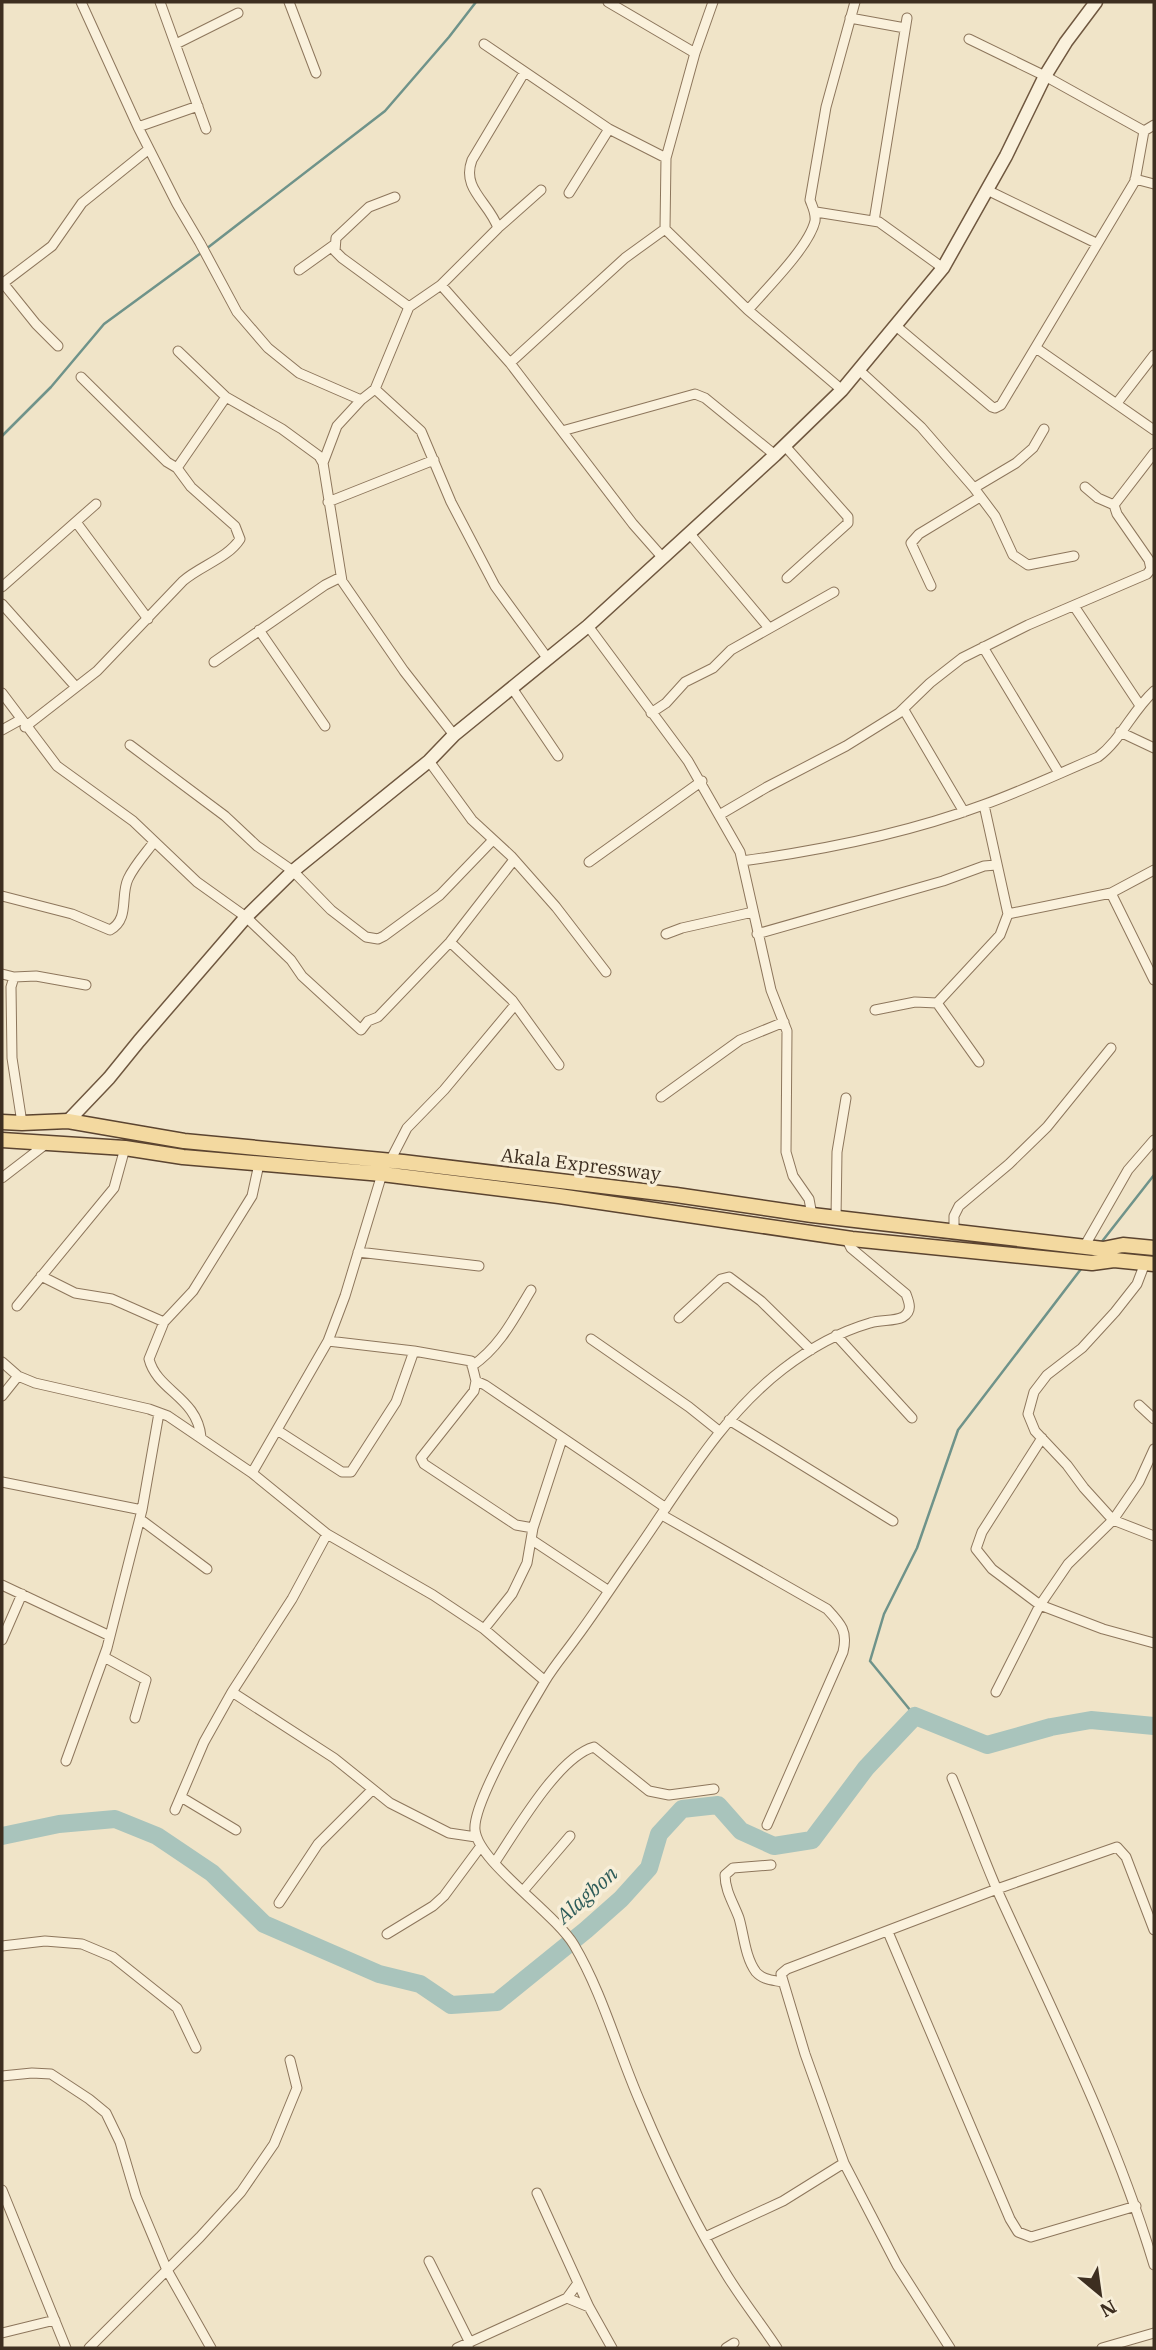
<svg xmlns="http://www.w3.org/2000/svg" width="1156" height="2350" font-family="'IBM Plex Serif',serif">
<rect width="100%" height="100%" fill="#f0e4c8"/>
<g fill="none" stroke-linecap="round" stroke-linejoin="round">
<path stroke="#6f938a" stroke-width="2.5" d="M206,249L385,111L449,37L476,2
M2,436L51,387L104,324L201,253
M1100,1244L1154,1175
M915,1716L870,1661L884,1614L917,1548L958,1430L1081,1269"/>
<path stroke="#a9c4bc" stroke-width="18" d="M2,1836L59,1824L115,1819L157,1836L212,1873L264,1924L379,1974L420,1984L451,2005L497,2002L586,1930L621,1899L649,1868L659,1834L682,1809L718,1805L741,1831L774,1846L812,1840L866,1768L915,1716L987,1745L1051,1727L1091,1720L1154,1726"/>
<g stroke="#8d765c" stroke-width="11">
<path id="street" d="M81,2L138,127L177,204L200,243L237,312L268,348L299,373L361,400L375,389L421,431L451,502L495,586L548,659
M160,2L206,129
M289,2L316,73
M608,2L695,53
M850,18L905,28
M969,39L1045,76L1144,131
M176,44L238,13
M484,44L609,129L666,158
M138,127L198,106
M1135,179L1154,184
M987,190L1096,243
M569,193L609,129
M395,197L369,207L336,238L335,251L342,258L409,307
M816,212L879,222L943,268
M874,221L907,18
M498,228L541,190
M665,229L748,310
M299,270L334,245
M3,283L36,324L58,346
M2,284L52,246L82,203L149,149
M441,285L510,363L633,524L663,558
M896,326L992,407L995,408L1001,405L1135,181L1144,131L1154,125
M1036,348L1154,430
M178,351L226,397L282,429L319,456L323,463
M510,363L625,258L665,229L666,158L695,53L713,2
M859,370L921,427L974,488L995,516L1013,555L1028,565L1074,556
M375,389L409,307L441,285L498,228C489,202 461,189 472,160L524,73
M842,390L748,310C766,289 809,247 815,221C816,213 813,208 810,200L826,107L855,2
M361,400L337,426L323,463L342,581L404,671L454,735
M1117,403L1154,355
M562,431L695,394L705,398L775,455
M785,446L848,517V523L787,578
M177,468L226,397
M974,488L1016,463L1033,448L1044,429
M328,502L434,460
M1114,505L1154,453
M76,522L148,619
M690,534L769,628
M931,586L911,543L919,534L980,497
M2,587L96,504
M2,604L76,687
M1074,606L1139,704
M588,626L688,761L740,852L771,990L787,1031L786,1152L793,1176L809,1199L812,1215
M259,630L325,726
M983,647L1059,773
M214,662L325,585L341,577
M512,688L558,756
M2,693L57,766L133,821L197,882L246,917L291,960L302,976L361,1030L368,1021L378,1017L450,942L513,861
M904,710L964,812
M651,713L666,703L685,682L713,668L731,650L834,592
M25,727L97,671L183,581C200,566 228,558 240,539L235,526L191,487L177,468L167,462L81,377
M2,730L20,720
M1120,732L1154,748
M130,745L225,816L257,846L293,871L331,910L366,937L378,939L384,936L440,895L492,841
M429,761L472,820L511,856L556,907L606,972
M721,814L767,787L846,746L899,713L930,683L962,658L1028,625L1147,574L1151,569L1149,560L1117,514L1114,505L1098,498L1085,487
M742,861C824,850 905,834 983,805C1022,791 1060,773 1098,757C1121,740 1132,711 1154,691
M589,862L702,781
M1111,893L1154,980
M2,896L72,914L110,930C130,919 120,896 128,879C134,866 145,854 154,842
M1008,914L1111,893L1154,870
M666,934L682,928L753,912
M757,934L943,881L984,866L996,865
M450,942L512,1000L559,1065
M2,974L14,977L36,976L86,985
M14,977L11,987L12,1058L22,1123
M875,1010L915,1002L937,1003
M979,1062L937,1003L1000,935L1008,914L984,805
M661,1097L740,1040L784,1022
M390,1161L407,1128L444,1090L514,1006
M2,1178L46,1144
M836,1218L837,1152L846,1098
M954,1232V1216L959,1206L1009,1164L1047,1127L1111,1048
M1084,1247L1128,1170L1154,1140
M358,1252L479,1266
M1145,1263L1137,1284L1115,1312L1082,1348L1047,1375L1034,1392L1028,1414L1035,1431L1067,1465L1084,1488L1113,1520L1154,1536
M41,1276L75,1293L112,1299L164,1322
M17,1306L114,1188L125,1148
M679,1318L721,1279L729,1277L761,1301L811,1350
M836,1335L912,1418
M591,1339L689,1407L719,1431
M328,1341L414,1351L471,1361L476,1381L474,1391L421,1458L424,1464L516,1525L533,1528
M2,1362L18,1376L35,1383L149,1409L168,1416L252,1473L327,1534L433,1595L484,1629L545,1681
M472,1366C500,1347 514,1318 531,1290
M476,1381L485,1385L666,1508
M2,1396L18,1376
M1139,1405L1154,1419
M729,1420L893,1521
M277,1430L342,1472H351L396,1402L414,1351
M201,1437C197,1397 157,1391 149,1359L164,1322L193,1291L252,1196L259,1164
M1042,1438L982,1532L976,1549L992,1569L1040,1605L1103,1629L1154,1643
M252,1473L328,1341L345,1296L382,1174
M2,1482L142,1510
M662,1515L827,1609C841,1624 848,1631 843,1652L767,1825
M140,1519L207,1569
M532,1540L609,1591
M2,1585L110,1636
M484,1629L512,1594L527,1563L533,1528L562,1439
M2,1640L22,1594
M104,1657L146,1680L135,1718
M232,1692L334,1758L390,1803L449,1833L476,1837
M996,1692L1040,1605L1068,1564L1113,1520L1139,1482L1154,1449
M66,1761L107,1648L142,1510L159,1413
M952,1778C968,1816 982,1855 998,1892C1054,2015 1115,2135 1154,2265
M181,1797L236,1830
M175,1810L204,1742L232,1692L292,1599L327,1534
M495,1862C516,1831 558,1757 594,1747L649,1791L669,1795L714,1789
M771,1865L733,1868L725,1875C725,1891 734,1904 739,1918C744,1935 745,1957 756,1972C763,1980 773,1980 782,1982
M523,1891L570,1836
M279,1903L318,1844L372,1790
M888,1932L1010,2219L1018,2232L1031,2237L1136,2206
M387,1934L433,1906L444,1896L481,1846
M2,1946L45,1941L82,1944L113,1957L177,2008L196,2048
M2,2076L32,2073L51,2074L89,2099L106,2113L120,2142L136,2196L167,2270L211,2348
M2,2190L66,2348
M537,2193L589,2307L612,2348
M705,2237L783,2201L844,2163
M429,2261L470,2343
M567,2298L589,2307
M2,2333L55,2320
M89,2348L200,2237L241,2192L274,2144L297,2088L290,2060
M457,2348L567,2298L578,2283
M726,2348L734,2343
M777,2348C761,2324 743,2301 728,2277C694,2223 666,2163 641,2104C618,2052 603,1994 574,1945C554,1912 478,1862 475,1830C472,1804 529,1707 545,1681C554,1666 566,1652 576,1638C596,1611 614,1583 633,1556C679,1491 719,1418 783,1369C809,1349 839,1332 870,1323C881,1319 893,1322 903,1317C913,1311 909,1302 906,1294L851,1248L849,1244L852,1239
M950,2348L897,2265L844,2163L805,2054L781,1974L787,1969L997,1889L1117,1847L1126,1857L1154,1930
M1102,2348L1154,2333"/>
</g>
<g stroke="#6f573f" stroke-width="15">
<path id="secondary" d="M68,1121L109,1078L139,1041L246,917L293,871L429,761L454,735L588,626L775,455L842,390L943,268L1006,156L1045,76L1066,42L1096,2"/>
</g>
<g stroke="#5b4430" stroke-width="17">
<path id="primary" d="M2,1122L22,1123L68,1121L184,1141L403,1162L676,1195L812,1215L1103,1249L1123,1245L1154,1248
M2,1140L125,1148L183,1157L382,1174L559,1196L852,1239L1092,1263L1114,1260L1154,1264"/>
</g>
<use href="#street" stroke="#faf1dc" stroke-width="9"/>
<use href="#secondary" stroke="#faf1dc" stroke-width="12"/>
<use href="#primary" stroke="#f3d9a0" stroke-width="14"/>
</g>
<g text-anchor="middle" stroke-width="7" stroke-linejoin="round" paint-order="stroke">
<g font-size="19" fill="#3d2e20" stroke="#f7eed8">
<text transform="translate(581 1164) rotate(7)" y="7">Akala Expressway</text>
</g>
<g font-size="21" font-style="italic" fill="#2f5d5a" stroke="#f7eed8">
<text transform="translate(587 1895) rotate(-42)" y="7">Alagbon</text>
</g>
</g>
<rect width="1156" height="2350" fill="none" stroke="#3d2e20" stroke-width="7"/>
<g transform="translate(1100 2294) rotate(151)" stroke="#f7eed8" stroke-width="5" paint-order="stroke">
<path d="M0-5L12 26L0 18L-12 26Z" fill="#3d2e20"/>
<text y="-10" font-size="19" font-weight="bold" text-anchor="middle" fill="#3d2e20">N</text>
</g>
</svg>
